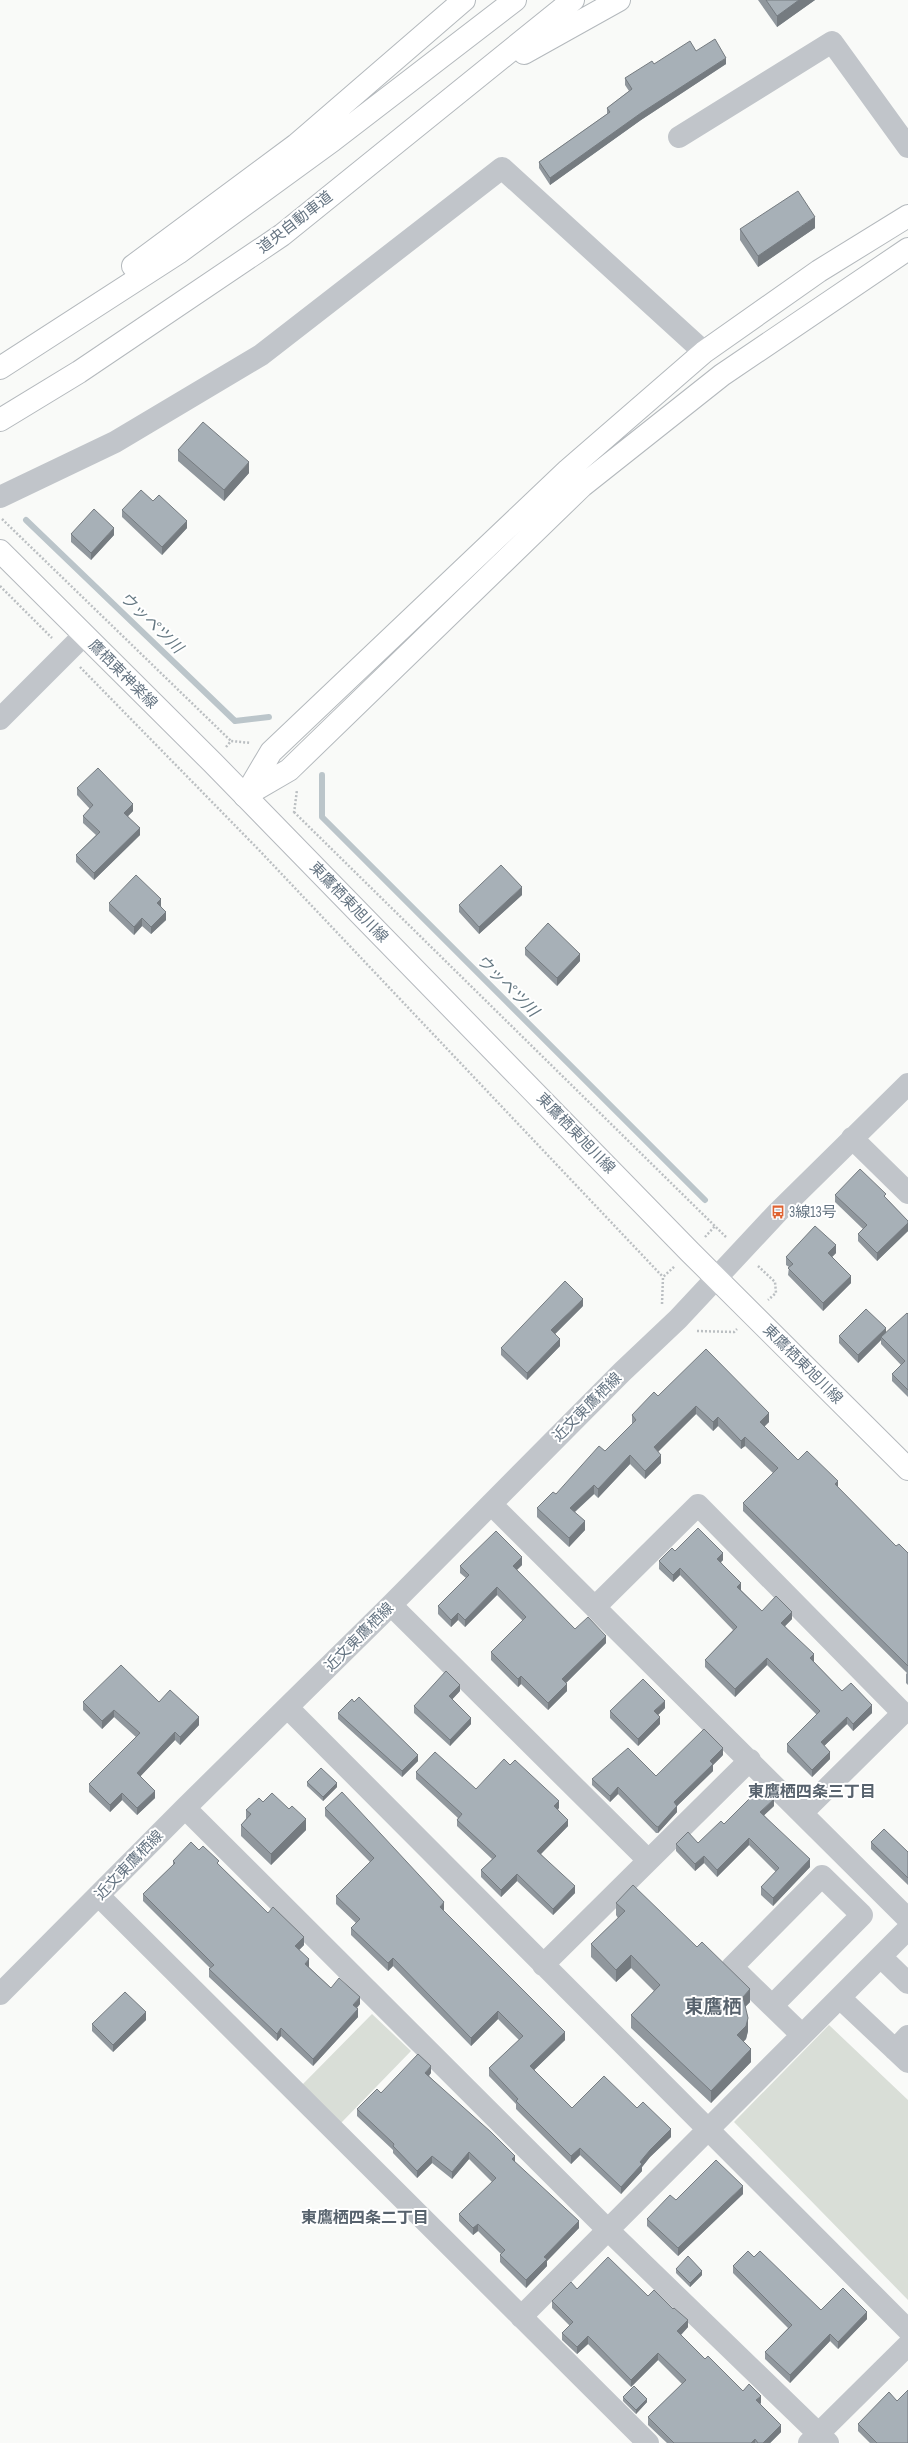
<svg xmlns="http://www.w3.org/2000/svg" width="908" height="2443" font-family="'Sofia Sans Condensed','Noto Sans JP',sans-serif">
<rect width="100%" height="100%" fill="#f9faf8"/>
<path fill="#d9ded7" d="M372,2014L411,2051L341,2123L302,2085Z
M829,2025L908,2100V2300L734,2122Z"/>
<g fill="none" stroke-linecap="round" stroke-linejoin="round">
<path stroke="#bbc5ca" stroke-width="6" d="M26,520L235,721L269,717
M322,775V817L705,1200"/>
<g stroke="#b5b9be" stroke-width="24">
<path id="major" d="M0,551L213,763L690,1252L908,1469"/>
</g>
<g stroke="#b4b9bd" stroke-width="24">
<path id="highway" d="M524,53L619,0
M133,266L296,145L464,0
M0,368L178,253L333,140L515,0
M0,420L79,372L282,235L573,0
M246,795L289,770L582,486L722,375L908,249
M245,796L271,752L568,470L704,352L819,271L908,216"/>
</g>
<path stroke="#bbbfc2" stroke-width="2.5" stroke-dasharray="2 2" stroke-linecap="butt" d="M2,519L231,741
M0,586L52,638
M80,667L258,849L663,1277
M226,747L231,741L251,743
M294,812L726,1237
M294,813L297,790
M705,1237L715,1226
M758,1266L775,1282L776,1293L768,1300
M662,1304L663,1277L675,1266
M697,1331L734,1332L737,1329"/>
<path stroke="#c1c5ca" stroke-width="22" d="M679,137L832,42L908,147
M0,497L115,442L261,355L502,168L704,352
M0,719L84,635
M852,1138L908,1193
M491,1504L908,1919
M391,1605L648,1860
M595,1607L698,1505L903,1713L803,1812
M288,1708L908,2330
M185,1808L608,2230L828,2443
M99,1896L648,2443
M881,1957L908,1983
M543,1965L750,1760
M0,1994L185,1808L391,1605L622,1372L678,1319L778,1212L908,1084
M840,1998L908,2062
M772,2006L862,1915L822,1876L732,1967L802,2035
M895,2050L908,2036
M521,2317L908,1929
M809,2443L908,2345"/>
<use href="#major" stroke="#fff" stroke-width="22"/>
<use href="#highway" stroke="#fff" stroke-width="22"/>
</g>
<path fill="#90979d" d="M758,0H815L777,27Z
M696,51L726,64L641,120L550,185L539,168V162L607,114V108L629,91L625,85V78L654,64Z
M815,228L758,267L740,240V229Z
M178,450L249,473L224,501L178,461Z
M153,501L187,528L162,555L122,517V510Z
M71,534L114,535L91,560L71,542Z
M77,788L133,811L128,816L140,835L94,880L76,862V855L96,835L83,823V816L90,809L77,795Z
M522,895L479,934L459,912V905Z
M109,903L161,906L166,920L151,934L142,926L134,935L109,911Z
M525,948L580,961L557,986L525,955Z
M835,1195L886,1198L908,1221V1231L877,1261L858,1241V1234L863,1229L835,1202Z
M836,1253L832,1257L851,1283L823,1311L788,1275L789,1267L786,1265V1257Z
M583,1306L555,1334L560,1346L527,1380L501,1355V1348Z
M908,1314V1397L892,1381V1374L901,1365L881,1344V1340L858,1363L839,1343V1336L886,1333Z
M658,1396L769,1422L764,1426L798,1460L838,1488L896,1546L908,1553V1685L906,1683V1674L907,1673L743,1511V1503L773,1473L745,1446L741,1449L718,1426L713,1431L696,1414L658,1451L661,1463L645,1479L630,1464L598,1498L594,1494L575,1512L585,1530L569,1547L537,1517V1508L556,1494L605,1451L632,1424V1415Z
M675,1551L723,1560L721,1562L741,1590L762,1611L792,1619L785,1626L814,1662L842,1691L872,1713L853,1731L847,1724L824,1746L830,1759L812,1777L787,1752V1744L817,1715L767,1665L735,1697L705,1667V1660L733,1630L680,1575L673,1582L659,1569V1561Z
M522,1565L516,1570L575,1629L606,1643L566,1683L567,1691L548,1710L521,1684L518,1687L491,1660V1652L523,1621L497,1595L465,1627L458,1620L451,1627L438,1614V1606L466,1578L460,1573V1566Z
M460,1691L452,1699L471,1724L450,1746L414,1713V1706Z
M83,1702H159L199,1725L180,1745L175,1740L140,1776L155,1798L137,1815L122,1800L110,1812L89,1792V1784L136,1737L114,1717L102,1729L83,1710Z
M665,1708L658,1715L660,1724L638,1746L610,1718V1711Z
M338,1713L418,1761L402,1777L338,1719Z
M723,1755L713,1765V1771L677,1806V1812L658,1833H656L618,1794L610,1802L592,1785V1779L656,1776Z
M416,1772L476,1789L559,1808L558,1809L568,1826L541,1854L575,1893L553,1915L517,1881L501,1897L481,1877V1870L492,1859L457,1826V1820L458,1818L416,1779Z
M307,1782L337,1787L323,1801L307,1786Z
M263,1802L306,1830L271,1865L241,1836V1825L246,1819V1810Z
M774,1806L764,1815L810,1867L773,1906L761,1895V1887L776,1872L749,1845L717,1877L704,1863L695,1871L676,1851V1844L698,1843L724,1824Z
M325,1808L444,1910L443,1911L565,2040L534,2070L572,2108H637L671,2137L650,2157L642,2167V2171L621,2194L580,2155L571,2164L516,2109V2104L489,2076V2068L519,2040L498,2019L471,2046L393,1966L388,1971L351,1935V1928L356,1923L336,1904V1896L370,1862L325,1816Z
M871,1842L908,1852V1885L871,1849Z
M199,1850L219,1865L268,1913L304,1945L299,1950L309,1967L331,1988L360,2004L357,2008L358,2017L313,2066L281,2036L277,2041L209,1977V1969L210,1968L143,1901V1894L173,1865V1861Z
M616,1903L750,2002L745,2007L748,2031L746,2039L743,2042L751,2062L711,2103L631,2028V2015L654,1991L631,1968L616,1982L591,1957V1944L618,1918L616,1915Z
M146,2020L113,2052L92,2031V2024Z
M431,2073L429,2076L515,2162L579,2228L547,2261V2266L526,2288L500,2262V2255L501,2254L478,2231L473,2235L459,2221V2214L492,2182L469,2159L452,2179L432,2163L417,2178L393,2153V2150L357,2116V2109L381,2093Z
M743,2194L678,2256L647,2226V2219L676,2200Z
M754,2257L821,2310L867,2319L838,2349L830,2341L790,2383L765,2359V2352L788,2328L733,2273V2266Z
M676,2269L702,2275L690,2287L676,2273Z
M577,2289L648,2296L688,2327L681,2335L705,2359L743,2391L761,2403L760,2404L781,2432L770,2443H667L648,2425V2417L682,2384L658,2360L631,2387L588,2344L577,2354L562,2340V2333L570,2326L552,2308V2301Z
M623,2397L647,2402L636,2414L623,2401Z
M897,2401L908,2443H870L858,2431V2424Z"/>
<path fill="#757b80" d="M799,0H815L777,27V16Z
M726,58V64L641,120L550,185V178L641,113Z
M815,217V228L758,267V256Z
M249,462V473L224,501V490Z
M187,521V528L162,555V547Z
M114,528V535L91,560V553Z
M133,804V811L124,820V813Z
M140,828V835L94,880V873Z
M522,887V895L479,934V927Z
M161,899V906L157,911V903Z
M166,912V920L151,934V927Z
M142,918V926L134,935V927Z
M580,954V961L557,986V978Z
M908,1223V1231L877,1261V1253Z
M836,1245V1253L828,1261V1253Z
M851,1276V1283L823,1311V1303Z
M583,1299V1306L551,1338V1330Z
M886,1328V1335L881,1337V1340L858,1363V1355Z
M560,1339V1346L527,1380V1373Z
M696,1406V1414L654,1456V1447Z
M769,1413V1422L760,1431V1422Z
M718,1417V1426L713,1431V1422Z
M745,1437V1446L741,1449V1441Z
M630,1455V1464L598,1498V1489Z
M661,1455V1463L645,1479V1471Z
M838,1481V1490L835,1484Z
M594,1485V1494L570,1516V1508Z
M585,1521V1530L569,1547V1538Z
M723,1553V1560L717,1566V1559Z
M522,1557V1565L513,1574V1566Z
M680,1568V1575L673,1582V1575Z
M741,1583V1591L737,1587Z
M497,1587V1595L465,1627V1620Z
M792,1612V1619L781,1630V1623Z
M458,1613V1620L451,1627V1620Z
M606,1636V1643L562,1687V1679Z
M814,1654V1662L810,1658Z
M767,1658V1665L735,1697V1689Z
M521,1676V1684L518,1687V1679Z
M567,1684V1691L548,1710V1703Z
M460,1685V1691L449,1703V1696Z
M665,1701V1708L654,1719V1711Z
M872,1705V1713L853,1731V1724Z
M114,1710V1717L102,1729V1721Z
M199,1717V1725L180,1745V1737Z
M660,1717V1724L638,1746V1739Z
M847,1717V1724L821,1749V1742Z
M471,1718V1724L450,1746V1740Z
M175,1732V1740L137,1780V1773Z
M723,1748V1755L713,1765V1771L677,1806V1812L658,1833V1827L674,1802L710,1761Z
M830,1752V1759L812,1777V1770Z
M418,1755V1761L402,1777V1771Z
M337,1783V1787L323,1801V1797Z
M618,1787V1794L610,1802V1796Z
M155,1791V1798L137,1815V1808Z
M122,1793V1800L110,1812V1805Z
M774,1799V1806L760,1819V1812Z
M559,1801V1808L554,1813V1806Z
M306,1819V1830L271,1865V1854Z
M568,1820V1826L537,1858V1851Z
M749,1838V1845L717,1877V1870Z
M704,1856V1863L695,1871V1864Z
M810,1859V1867L773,1906V1898Z
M517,1874V1881L501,1897V1890Z
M575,1886V1893L553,1915V1909Z
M444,1902V1910L440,1914V1907Z
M304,1937V1945L295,1954V1946Z
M631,1955V1968L616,1982V1970Z
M393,1958V1966L388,1971V1963Z
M309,1959V1967L305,1971V1964Z
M750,1989V2002L743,2009V1997Z
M360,1997V2004L353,2012V2005Z
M358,2009V2017L313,2066V2059Z
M498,2011V2019L471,2046V2038Z
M146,2012V2020L113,2052V2045Z
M748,2018V2031L746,2039L737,2048V2035Z
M281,2028V2036L277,2041V2034Z
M565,2032V2040L530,2074V2066Z
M751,2049V2062L711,2103V2091Z
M431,2066V2073L425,2080V2073Z
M671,2129V2137L650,2157L642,2167V2171L621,2194V2187L640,2162L650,2150Z
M580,2148V2155L571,2164V2156Z
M469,2152V2159L452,2179V2172Z
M432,2156V2163L417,2178V2171Z
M515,2156V2163L512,2159Z
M743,2186V2194L678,2256V2248Z
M579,2221V2228L547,2261V2266L526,2288V2280L544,2257Z
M478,2224V2231L473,2235V2228Z
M702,2271V2275L690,2287V2283Z
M867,2312V2319L838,2349V2342Z
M688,2320V2327L677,2339V2331Z
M830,2334V2341L790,2383V2375Z
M588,2336V2344L577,2354V2347Z
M658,2353V2360L631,2387V2380Z
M761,2396V2403L756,2408V2400Z
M647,2399V2402L636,2414V2410Z
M781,2425V2432L770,2443H763Z
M755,2439V2443H751Z"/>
<path fill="#a7b0b7" stroke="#757b80" d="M766,0H799L777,16Z
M715,39L726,58L641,113L550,178L539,162L610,112L607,108L632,89L625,78L652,61L654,64L690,41L696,51Z
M798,191L815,217L758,256L740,229Z
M203,422L249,462L224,490L178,450Z
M141,490L153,501L159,495L187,521L162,547L122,510Z
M94,509L114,528L91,553L71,534Z
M98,768L133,804L124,813L140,828L94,873L76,855L100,832L83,816L93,805L77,788Z
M501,865L522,887L479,927L459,905Z
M136,875L161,899L157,903L166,912L151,927L142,918L134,927L109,903Z
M548,923L580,954L557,978L525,948Z
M860,1169L886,1194L884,1196L908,1221V1223L877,1253L858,1234L867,1225L835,1195Z
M815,1226L836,1245L828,1253L851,1276L823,1303L788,1268L793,1264L786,1257Z
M565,1281L583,1299L551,1330L560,1339L527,1373L501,1348Z
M866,1309L886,1328L858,1355L839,1336Z
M907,1313L908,1314V1390L892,1374L905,1361L881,1337Z
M706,1349L769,1413L760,1422L798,1460L807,1451L838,1481L835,1484L896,1546L899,1544L908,1553V1666L743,1503L778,1468L745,1437L741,1441L718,1417L713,1422L696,1406L654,1447L661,1455L645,1471L630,1455L598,1489L594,1485L570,1508L585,1521L569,1538L537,1508L553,1492L556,1494L599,1446L605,1451L636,1420L632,1415L654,1392L658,1396Z
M698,1528L723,1553L717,1559L741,1583L737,1587L762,1611L776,1596L792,1612L781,1623L814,1654L810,1658L842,1691L851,1683L872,1705L853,1724L847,1717L821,1742L830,1752L812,1770L787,1744L820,1711L767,1658L735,1689L705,1660L737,1627L680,1568L673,1575L659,1561L672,1548L675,1551Z
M496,1531L522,1557L513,1566L575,1629L588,1617L606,1636L562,1679L567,1684L548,1703L521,1676L518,1679L491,1652L526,1617L497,1587L465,1620L458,1613L451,1620L438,1606L469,1575L460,1566Z
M121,1665L159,1702L170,1690L199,1717L180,1737L175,1732L137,1773L155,1791L137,1808L122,1793L110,1805L89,1784L140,1733L114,1710L102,1721L83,1702Z
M446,1671L460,1685L449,1696L471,1718L450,1740L414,1706Z
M643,1679L665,1701L654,1711L660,1717L638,1739L610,1711Z
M359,1697L418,1755L402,1771L338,1713L352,1699L354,1702Z
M704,1729L723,1748L710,1761L713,1764L674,1802L677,1806L658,1827L656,1826L618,1787L610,1796L592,1779L628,1748L656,1776Z
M435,1752L476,1789L504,1759L510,1765L515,1760L559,1801L554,1806L568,1820L537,1851L575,1886L553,1909L517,1874L501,1890L481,1870L496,1856L457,1820L462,1814L416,1772Z
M321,1768L337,1783L323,1797L307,1782Z
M762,1786L774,1799L760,1812L810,1859L773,1898L761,1887L779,1868L749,1838L717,1870L704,1856L695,1864L676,1844L688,1832L698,1843L721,1821L724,1824Z
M342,1792L444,1902L440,1907L565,2032L530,2066L572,2108L604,2076L637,2108L643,2102L671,2129L650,2150L640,2162L642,2164L621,2187L580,2148L571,2156L516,2101L518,2099L489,2068L523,2036L498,2011L471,2038L393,1958L388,1963L351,1928L360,1919L336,1896L374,1858L325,1808Z
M272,1793L289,1809L292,1806L306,1819L271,1854L241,1825L251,1814L246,1810L259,1798L263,1802Z
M884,1829L908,1852V1878L871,1842Z
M191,1842L199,1850L203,1846L219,1861L217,1863L268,1913L273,1907L304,1937L295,1946L309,1959L305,1964L331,1988L339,1978L360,1997L353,2005L358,2009L313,2059L281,2028L277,2034L209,1969L214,1965L143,1894L175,1863L173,1861Z
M633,1885L697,1947L702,1942L750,1989L743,1997L748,2018L746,2026L737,2035L751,2049L711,2091L631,2015L660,1985L631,1955L616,1970L591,1944L625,1911L616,1903Z
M125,1992L146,2012L113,2045L92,2024Z
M418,2054L431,2066L425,2073L491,2132L515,2156L512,2159L579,2221L544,2257L547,2259L526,2280L500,2255L505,2250L478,2224L473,2228L459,2214L496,2178L469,2152L452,2172L432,2156L417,2171L393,2146L394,2144L357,2109L377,2089L381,2093Z
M716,2160L743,2186L678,2248L647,2219L670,2195L676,2200Z
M748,2251L754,2257L760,2251L821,2310L843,2288L867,2312L838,2342L830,2334L790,2375L765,2352L792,2325L733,2266Z
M688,2256L702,2271L690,2283L676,2269Z
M608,2257L648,2296L654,2290L673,2309L674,2308L688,2320L677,2331L705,2359L708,2356L743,2391L749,2384L761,2396L756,2400L781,2425L763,2443H758L755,2439L751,2443H674L648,2417L686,2380L658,2353L631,2380L588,2336L577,2347L562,2333L573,2322L552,2301L571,2282L577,2289Z
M634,2386L647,2399L636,2410L623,2397Z
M908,2390V2443H877L858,2424L889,2392L897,2401Z"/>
<defs>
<g id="bus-bare" transform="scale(1.08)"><path d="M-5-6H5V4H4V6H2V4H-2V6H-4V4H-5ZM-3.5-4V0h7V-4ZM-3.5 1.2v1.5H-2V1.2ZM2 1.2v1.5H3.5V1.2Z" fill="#df6332" stroke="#fff" stroke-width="2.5" paint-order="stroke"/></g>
</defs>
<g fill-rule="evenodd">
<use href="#bus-bare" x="778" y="1212"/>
</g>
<g text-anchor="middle" stroke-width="4" stroke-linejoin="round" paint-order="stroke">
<g font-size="15" fill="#657482" stroke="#fff">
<text transform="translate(295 222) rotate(-38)" y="5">道央自動車道</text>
<text transform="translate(123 674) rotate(45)" y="5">鷹栖東神楽線</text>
<text transform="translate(349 902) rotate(46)" y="5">東鷹栖東旭川線</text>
<text transform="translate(576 1133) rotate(46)" y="5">東鷹栖東旭川線</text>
<text transform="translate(803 1364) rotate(45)" y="5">東鷹栖東旭川線</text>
<text transform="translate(587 1407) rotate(-45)" y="5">近文東鷹栖線</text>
<text transform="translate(359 1637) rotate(-45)" y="5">近文東鷹栖線</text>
<text transform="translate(129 1865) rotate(-46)" y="5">近文東鷹栖線</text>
</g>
<g font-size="15" fill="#657482" stroke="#fff" text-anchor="start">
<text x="789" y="1217">3線13号</text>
</g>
<g font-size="16" font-style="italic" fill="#667983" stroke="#fff">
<text transform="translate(152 622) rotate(44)" y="6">ウッペツ川</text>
<text transform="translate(508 985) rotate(45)" y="6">ウッペツ川</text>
</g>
<g font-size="16" font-weight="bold" fill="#57626d" stroke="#fff">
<text x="812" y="1797">東鷹栖四条三丁目</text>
<text x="365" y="2223">東鷹栖四条二丁目</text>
</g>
<g font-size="19" font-weight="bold" fill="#57626d" stroke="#fff">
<text x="713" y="2013">東鷹栖</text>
</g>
</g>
</svg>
